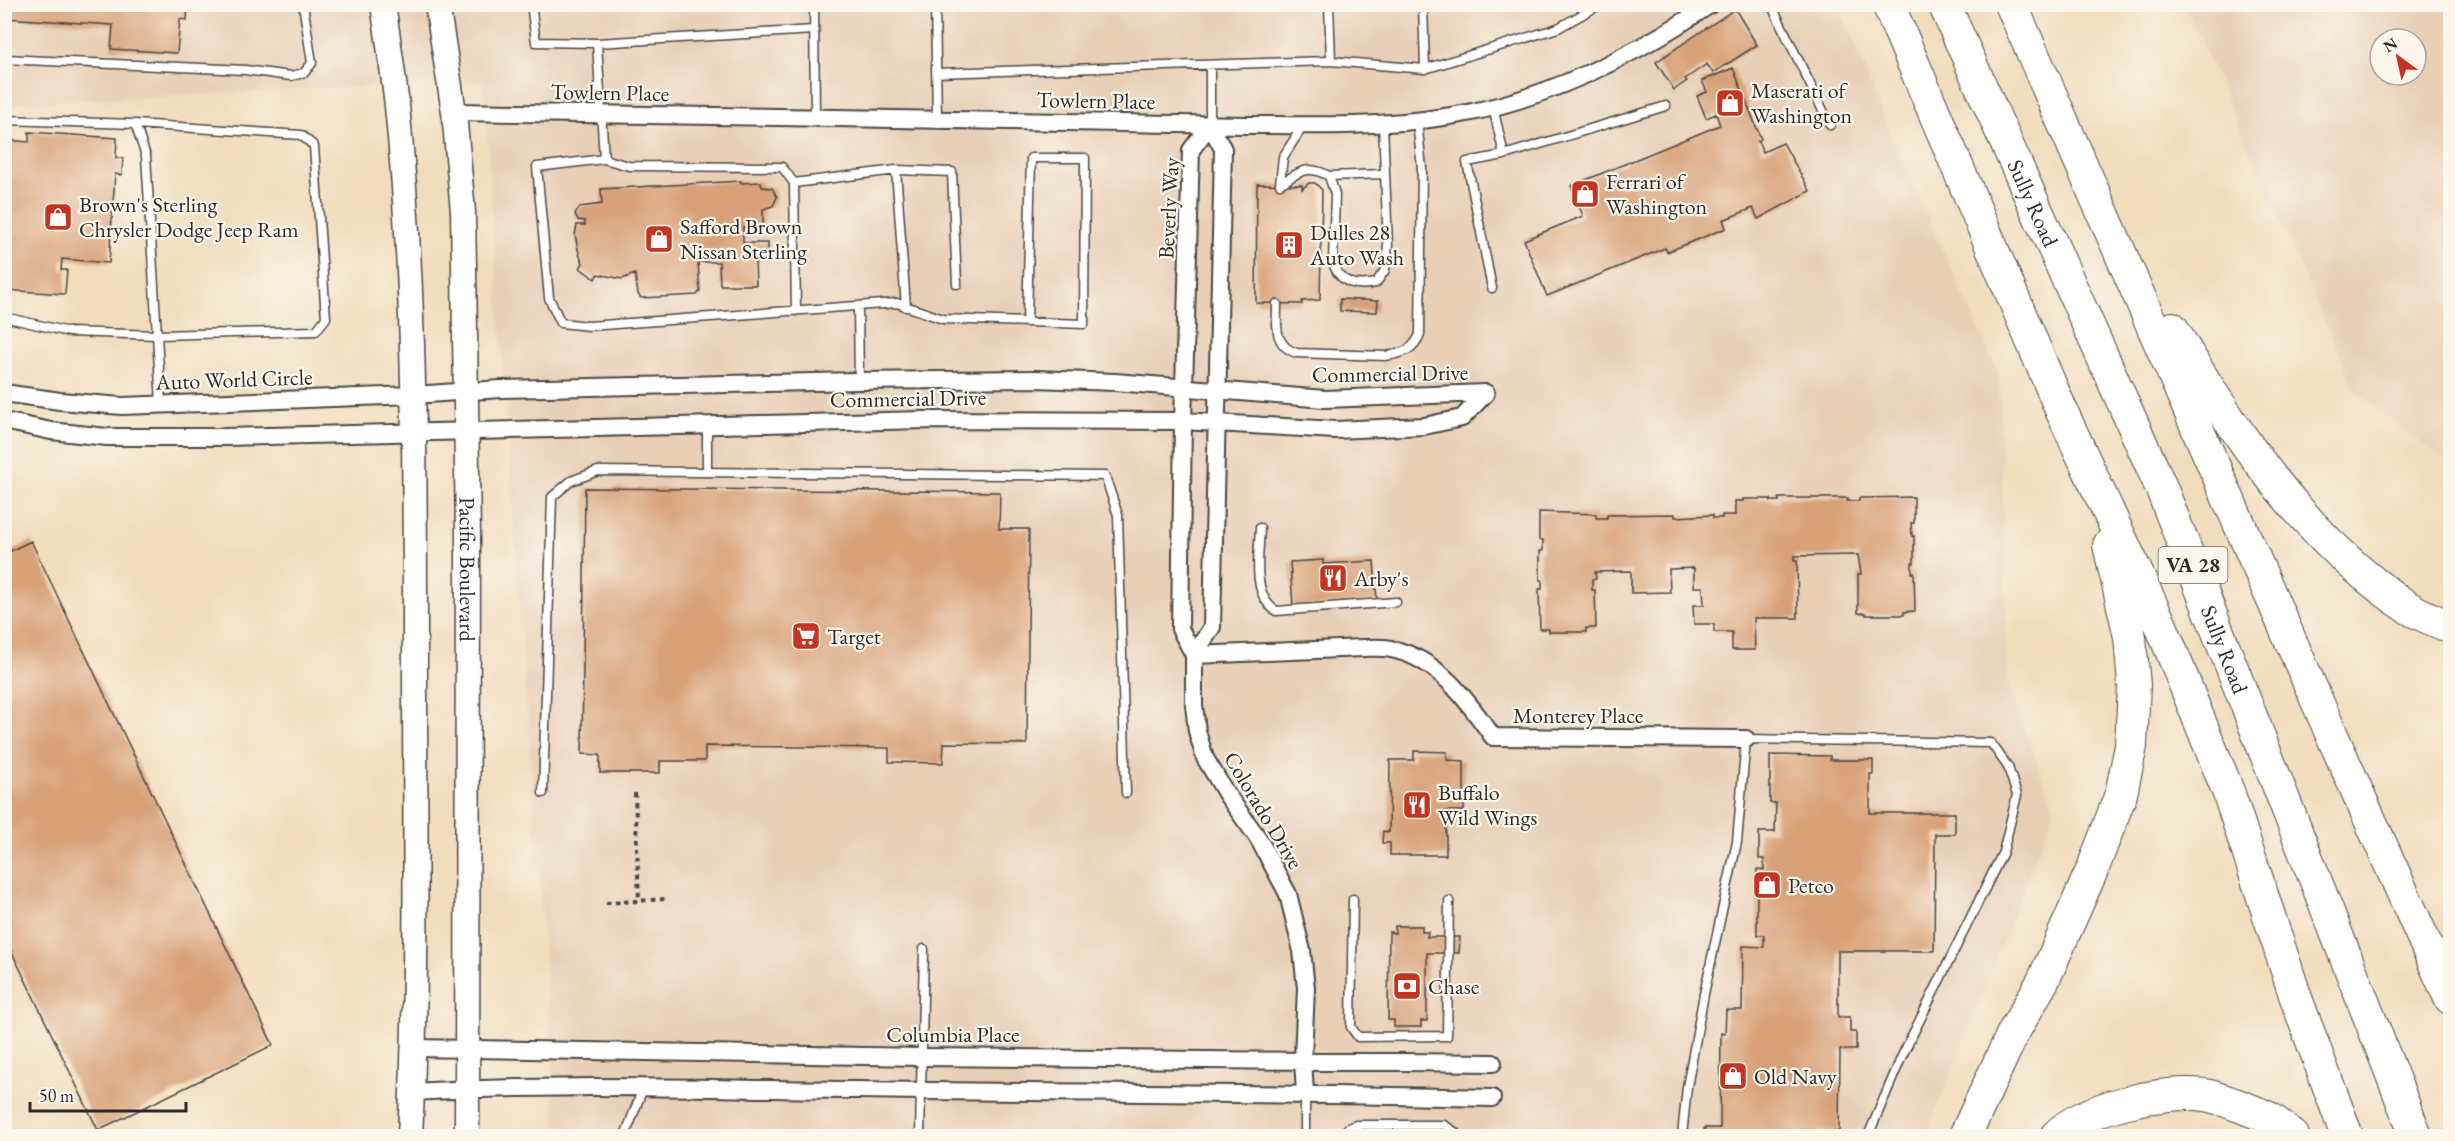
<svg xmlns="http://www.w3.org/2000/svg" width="2455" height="1141" font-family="'EB Garamond',serif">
<rect width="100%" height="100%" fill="#fbf7ec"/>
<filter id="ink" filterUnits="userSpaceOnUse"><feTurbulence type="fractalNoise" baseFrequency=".0167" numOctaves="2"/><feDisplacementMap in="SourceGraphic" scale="12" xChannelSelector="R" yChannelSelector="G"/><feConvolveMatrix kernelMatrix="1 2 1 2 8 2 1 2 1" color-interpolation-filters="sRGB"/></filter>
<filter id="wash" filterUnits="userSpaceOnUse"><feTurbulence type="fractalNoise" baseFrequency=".008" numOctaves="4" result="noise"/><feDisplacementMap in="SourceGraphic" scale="24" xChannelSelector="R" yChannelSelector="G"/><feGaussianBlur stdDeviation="1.35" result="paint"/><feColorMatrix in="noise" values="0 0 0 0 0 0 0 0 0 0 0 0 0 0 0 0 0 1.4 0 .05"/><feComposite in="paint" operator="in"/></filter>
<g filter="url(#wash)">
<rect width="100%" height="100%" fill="#f1ddbc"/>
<path fill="#e8cfb6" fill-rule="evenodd" d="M4,5H1839L1896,148L1999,374L2008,687L2055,809L1926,1136H557L483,81L5,104Z
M2185,5H2450V465L2356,392ZM2380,39H2416V75H2380Z"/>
<g id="blocks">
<path fill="#d8a177" d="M4,4H188L187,20L180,19L177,53L111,49L113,25L4,18Z
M1735,9L1757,45L1713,73L1707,64L1685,79L1687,81L1674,90L1656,62Z
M1733,68L1761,139L1758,141L1763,152L1783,143L1810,191L1758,219L1753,208L1723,220L1726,228L1667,252L1665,248L1547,296L1524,240L1583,216L1571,186L1720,125L1716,114L1706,118L1697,96L1707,92L1702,81Z
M29,132L117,138L116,158H123L122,175L115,174L109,263L62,259L61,270H67L65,294L4,290V140L29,142Z
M741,181V183L761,182L762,187L772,188L777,197L773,206L763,209V227H743V243H768V261H755L756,285H720L719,262H698L700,291L697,295L641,298L638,294L635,274L622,279L598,274L595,279L580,268L583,263L579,254L575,235L577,225H585V221L578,220L575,214L580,207L602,204L601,189Z
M1309,183H1315L1322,190L1320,300L1302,301V304L1256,303L1257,184L1302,185V189Z
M1340,299L1378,301L1377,312L1340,311Z
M585,488L1000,492L999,529H1029L1027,744L944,743L943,763L889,762V748L705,746V761H660V773H600V755L582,754Z
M1914,497V523H1911L1912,536H1914V563H1912V573H1914L1915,611L1904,612V615H1866V613H1858V574H1861L1858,555L1794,556V561H1797L1798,618H1754L1755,650H1732V632H1714V624H1694L1693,605H1704L1703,587H1694V568L1669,569L1670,592L1631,593V571L1595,572L1596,579H1592V590H1595L1596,628H1586V632H1549V629H1540L1539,589H1542V580H1540V551H1543V540H1539V512L1596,514V518H1607V515L1675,514V517L1713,515V518H1722V515H1735V501H1743V499H1771V501H1779V498H1848L1847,501H1859V498Z
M31,541L273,1045L98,1130L4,936V554Z
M1323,560V564L1374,561L1377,602L1293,607L1290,562Z
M1414,751L1447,752V760L1464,761V811H1446V855H1390V843H1382L1383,831L1389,832L1390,760H1414Z
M1770,755L1830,756V760H1873V774H1870V813H1955V834H1935L1934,951H1838V1017H1850V1032H1856V1050H1840L1839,1132H1815V1136H1704V1128H1720L1721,1033L1725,1034L1726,1010H1742L1743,946L1764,947V935H1757V869L1764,870V859H1759V832H1775L1776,803H1770Z
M1395,926H1422V932H1428L1427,937H1460L1459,953H1427V1021H1421V1027H1394V1020H1388L1389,932L1395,933Z"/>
</g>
</g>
<g filter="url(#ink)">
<use href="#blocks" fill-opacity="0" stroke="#494641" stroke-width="1.5"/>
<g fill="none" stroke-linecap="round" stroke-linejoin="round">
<g stroke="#494641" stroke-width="11">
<path id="lane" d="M531,4L536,42L597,43L814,30
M814,4L815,118
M935,4L937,119
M1423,4L1425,69
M1771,4L1830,125
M597,43L604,159L537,167L549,298L561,323L589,326L897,303L943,319L1084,324L1085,158H1031L1027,322
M4,59L245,70L291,76L304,73L312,63L303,4
M1331,61L1425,69L1558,28L1601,4
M936,73L1331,61L1329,4
M4,120L135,124L146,156L157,335L316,331L326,318L314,146L301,135L135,124
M1210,125V65
M1504,155L1666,106
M604,159L629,166L782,167L794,183L896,170L906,307
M896,170L952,172L957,284
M1329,176L1385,174
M794,183L796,311
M1280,184C1300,172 1306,164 1329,176L1335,194L1333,263C1340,284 1356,287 1376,283L1385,270L1388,246L1383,124
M1280,184L1283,157L1303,126
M1492,288L1467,162L1504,155L1493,107
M1277,304C1277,324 1273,346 1297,353L1385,356C1402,354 1414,350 1420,334L1422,168L1417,121
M858,306L859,381
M4,317L69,332L157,335L161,404
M707,424V471
M1260,528C1259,554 1251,595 1276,611L1396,602
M543,793L552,497L571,481L598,471L1105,476L1118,515L1126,793
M1353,899L1351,1027L1358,1037L1447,1036L1449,901
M625,1136L643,1088
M920,1136L924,949
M1305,1136V1094
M1342,1136L1348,1128L1355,1125H1444L1455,1132L1456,1136
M1682,1136L1687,1087L1704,994L1737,842L1746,739L1991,743L2008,767L2017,795L2003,852L1902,1056L1868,1136"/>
</g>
<g stroke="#494641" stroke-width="20">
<path id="street" d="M454,112C658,115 863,118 1067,122C1135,123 1204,125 1273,125C1340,126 1406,126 1472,112C1559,94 1638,53 1711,4
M4,393L60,401L122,406L413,395L501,389L859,381L1035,379L1115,382L1325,399L1486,393
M4,421L51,431L107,437H226L925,420L1183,421L1335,430L1424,426L1462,418L1486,393
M1194,655L1212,627L1223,149L1210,125L1191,150L1183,421L1180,629L1194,655V705L1197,731L1205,758L1227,795L1258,838L1288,894L1302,951L1306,988L1303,1059L1305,1094
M1194,655L1363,648C1372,648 1382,647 1391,649C1438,658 1467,700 1493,737L1746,739
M413,1048L921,1057L1493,1063
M412,1092C560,1083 709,1089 857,1090C1069,1093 1280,1093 1492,1098"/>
</g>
<g stroke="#494641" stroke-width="27">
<g id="secondary">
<path d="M383,4C388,38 393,72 397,106C416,293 415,482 415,669C415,825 418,981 410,1136"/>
<path id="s1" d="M437,4L454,112L463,212L464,268L468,535L467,1136"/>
</g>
</g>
<g stroke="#494641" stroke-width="34">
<g id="highway">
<path d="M1888,4L2062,412L2160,623L2228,791L2296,998L2347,1136"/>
<path id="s2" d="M1944,4L2161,487L2416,1136"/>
<path d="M2011,4L2335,742L2450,998"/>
<path d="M2172,328C2234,433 2305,540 2409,608C2422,616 2437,621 2450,627"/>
<path d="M1965,1136L2013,1033L2043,981L2093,868L2121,794L2131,746L2134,685L2130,637L2109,545"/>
<path d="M2056,1136C2085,1106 2164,1090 2205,1095C2218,1097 2259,1113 2271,1119C2278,1124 2286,1131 2293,1136"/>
</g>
</g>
<path stroke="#494641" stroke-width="4" stroke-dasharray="4.5 4.5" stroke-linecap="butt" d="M635,793L639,901
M606,903L666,899"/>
<use href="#lane" stroke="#fff" stroke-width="8"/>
<use href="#street" stroke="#fff" stroke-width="16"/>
<use href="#secondary" stroke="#fff" stroke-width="24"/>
<use href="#highway" stroke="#fff" stroke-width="32"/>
</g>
</g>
<defs>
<g id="shop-square" transform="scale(1.5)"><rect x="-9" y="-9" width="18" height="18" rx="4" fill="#c8321e" stroke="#fbf7ec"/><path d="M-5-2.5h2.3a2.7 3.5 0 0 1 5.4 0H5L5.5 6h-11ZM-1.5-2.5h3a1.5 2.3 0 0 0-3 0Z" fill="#fff"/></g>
<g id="building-square" transform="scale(1.5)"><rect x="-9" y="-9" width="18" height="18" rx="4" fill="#c8321e" stroke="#fbf7ec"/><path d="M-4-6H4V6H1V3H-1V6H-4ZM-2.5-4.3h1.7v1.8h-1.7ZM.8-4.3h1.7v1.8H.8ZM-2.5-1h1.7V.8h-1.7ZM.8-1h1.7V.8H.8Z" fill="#fff"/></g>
<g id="restaurant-square" transform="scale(1.5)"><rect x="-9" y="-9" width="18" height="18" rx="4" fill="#c8321e" stroke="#fbf7ec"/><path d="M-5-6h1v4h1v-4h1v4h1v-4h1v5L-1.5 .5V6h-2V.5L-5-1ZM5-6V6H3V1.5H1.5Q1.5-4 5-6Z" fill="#fff"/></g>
<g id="supermarket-square" transform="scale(1.5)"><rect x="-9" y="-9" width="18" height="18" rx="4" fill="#c8321e" stroke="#fbf7ec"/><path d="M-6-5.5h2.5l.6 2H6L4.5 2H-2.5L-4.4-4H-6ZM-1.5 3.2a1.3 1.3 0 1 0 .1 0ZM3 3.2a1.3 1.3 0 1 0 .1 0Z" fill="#fff"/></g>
<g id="bank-square" transform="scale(1.5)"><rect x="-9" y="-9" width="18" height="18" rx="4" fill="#c8321e" stroke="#fbf7ec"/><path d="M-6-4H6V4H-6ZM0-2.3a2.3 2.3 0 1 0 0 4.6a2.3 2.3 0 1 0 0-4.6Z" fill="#fff"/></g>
</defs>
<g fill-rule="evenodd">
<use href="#shop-square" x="1730" y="103"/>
<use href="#shop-square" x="1585" y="194"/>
<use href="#shop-square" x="58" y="217"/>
<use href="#shop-square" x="659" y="239"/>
<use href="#building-square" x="1289" y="245"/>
<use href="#restaurant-square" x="1333" y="578"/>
<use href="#supermarket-square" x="806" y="636"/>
<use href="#restaurant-square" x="1417" y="805"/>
<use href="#shop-square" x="1767" y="885"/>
<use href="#bank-square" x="1407" y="986"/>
<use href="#shop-square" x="1733" y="1076"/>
</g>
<g text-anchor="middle" stroke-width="4.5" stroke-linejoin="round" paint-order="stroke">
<rect fill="#fbf7ec" stroke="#696865" stroke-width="1.5" x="2158.5" y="547" width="69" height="36" rx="4.5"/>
<g font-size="21" font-weight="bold" fill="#2b2b2b">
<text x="2193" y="572">VA 28</text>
</g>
<g font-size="22" fill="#2b2b2b" stroke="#fbf7ec" text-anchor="start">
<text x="1751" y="98">Maserati of<tspan x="1751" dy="25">Washington</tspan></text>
<text x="1606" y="189">Ferrari of<tspan x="1606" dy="25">Washington</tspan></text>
<text x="79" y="212">Brown's Sterling<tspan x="79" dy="25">Chrysler Dodge Jeep Ram</tspan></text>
<text x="680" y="234">Safford Brown<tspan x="680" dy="25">Nissan Sterling</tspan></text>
<text x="1310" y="240">Dulles 28<tspan x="1310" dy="25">Auto Wash</tspan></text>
<text x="1354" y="586">Arby's</text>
<text x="827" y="644">Target</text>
<text x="1438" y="800">Buffalo<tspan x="1438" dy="25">Wild Wings</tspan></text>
<text x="1788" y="893">Petco</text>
<text x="1428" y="994">Chase</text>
<text x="1754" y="1084">Old Navy</text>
</g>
<g font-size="22" fill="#2b2b2b" stroke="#fbf7ec">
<text transform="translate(610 92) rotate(1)" y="8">Towlern Place</text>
<text transform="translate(1096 100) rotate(1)" y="8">Towlern Place</text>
<text dy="8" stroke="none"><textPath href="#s2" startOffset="218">Sully Road</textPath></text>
<text transform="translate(1168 208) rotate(-87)" y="8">Beverly Way</text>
<text transform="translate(1390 373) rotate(-1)" y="8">Commercial Drive</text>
<text transform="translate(234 379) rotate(-2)" y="8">Auto World Circle</text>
<text transform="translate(908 398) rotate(-1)" y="8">Commercial Drive</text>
<text dy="8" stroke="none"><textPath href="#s1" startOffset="567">Pacific Boulevard</textPath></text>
<text dy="8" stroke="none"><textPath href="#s2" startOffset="704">Sully Road</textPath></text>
<text x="1578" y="723">Monterey Place</text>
<text transform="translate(1264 810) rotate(59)" y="8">Colorado Drive</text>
<text x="953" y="1042">Columbia Place</text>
</g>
</g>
<rect width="2455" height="1141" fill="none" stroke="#fbf7ec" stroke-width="24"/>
<g transform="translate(2398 57) rotate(327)"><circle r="28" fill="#fbf7ec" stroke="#a8a59f" stroke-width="1.5"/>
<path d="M0-4.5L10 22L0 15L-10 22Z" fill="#c8321e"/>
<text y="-9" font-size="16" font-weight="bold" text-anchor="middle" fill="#2b2b2b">N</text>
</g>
<path d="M30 1102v9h156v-9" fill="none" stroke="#2b2b2b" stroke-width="3"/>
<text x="39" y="1102" font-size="18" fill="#2b2b2b" stroke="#fbf7ec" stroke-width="4.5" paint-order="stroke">50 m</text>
</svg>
